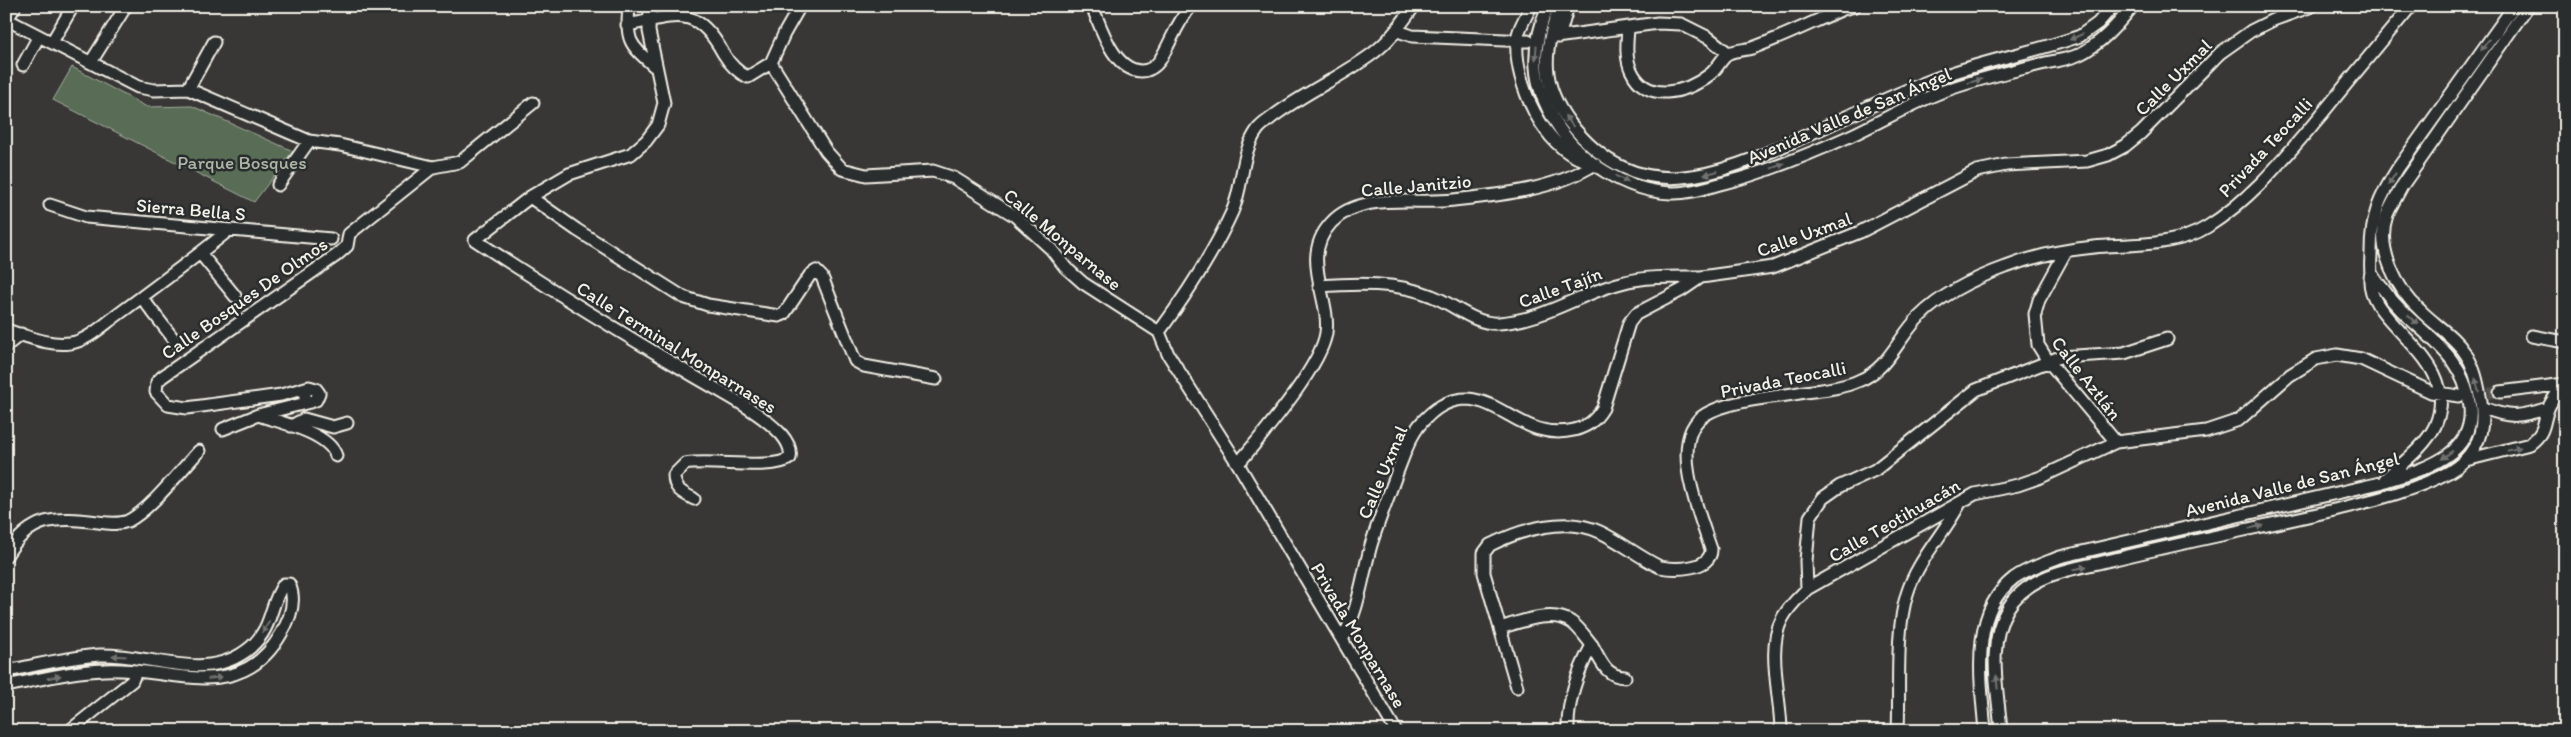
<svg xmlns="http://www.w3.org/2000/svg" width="2571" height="737" font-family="Itim,sans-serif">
<rect width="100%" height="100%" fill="#383736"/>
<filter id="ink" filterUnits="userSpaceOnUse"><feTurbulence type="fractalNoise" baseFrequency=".02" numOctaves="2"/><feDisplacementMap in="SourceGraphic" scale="10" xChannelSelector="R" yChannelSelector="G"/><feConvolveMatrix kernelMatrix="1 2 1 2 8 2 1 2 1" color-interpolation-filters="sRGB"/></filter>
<g filter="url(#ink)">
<path fill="#596c56" stroke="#a6ae9f" d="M72,67L147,107L192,106L293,151L254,202L53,100Z"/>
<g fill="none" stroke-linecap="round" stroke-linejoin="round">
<path stroke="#545351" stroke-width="11" stroke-dasharray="11 5.5" stroke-linecap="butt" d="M2472,395L2500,392"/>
<g stroke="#f4f1e8" stroke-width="15">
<path id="minor" d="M629,6C626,41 629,44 654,66
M650,6L649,31L664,103L658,125L646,141L631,154L569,174L530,197L475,240C542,284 610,326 679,367C710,387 755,407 781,434C787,441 792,449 790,458C773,471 711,459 685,464L674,475C674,490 683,493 694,499
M1092,6C1101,27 1113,70 1141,71C1149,71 1155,67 1160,60C1171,42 1177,22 1191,6
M1531,6C1526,17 1517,30 1517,42C1514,82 1544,149 1584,160
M1548,6C1530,49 1531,84 1556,123C1579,161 1625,191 1671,193C1687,194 1705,188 1720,184C1765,173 1808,155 1850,136C1882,121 1912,103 1944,91C1976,79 2009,72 2041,64C2053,61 2067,60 2078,55C2101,44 2117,25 2133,6
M1560,6C1543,50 1540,84 1570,123C1637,210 1718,176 1801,138C1844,118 1888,97 1932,80C1980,61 2032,53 2080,36L2098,23L2113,6
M6,19L138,87L154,90L188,89L309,141L340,145L433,167
M7,20L15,6
M627,25C675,16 696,3 723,53C729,63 736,72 748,77L771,63L784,34L800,6
M1628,29C1627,42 1625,57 1631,70C1646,104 1686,93 1709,75C1717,70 1722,57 1729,53C1736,50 1745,50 1752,48C1783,37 1813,22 1843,9L1855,6
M1398,31L1412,36L1528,41
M1556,37L1658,23L1681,24L1709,38L1728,53
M1559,37L1568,6
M52,42L73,6
M91,62L126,6
M771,63L826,151L842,169L866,175L933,171L954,178L1015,216L1051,249L1065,267L1083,283L1159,332L1168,354L1238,464L1396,731
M23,65L39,36
M188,89L214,42
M278,185L309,141
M530,197L577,230L683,297L708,305L779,316L784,314L810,275L816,271L822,277L855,361L864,366L936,379
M50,205L86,217L331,239
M2066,251L2039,300L2035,314L2038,345L2048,361L2116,442
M200,253L235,296
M2371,272C2358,324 2466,354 2435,426C2425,447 2402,463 2385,479
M1319,286C1357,283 1397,282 1432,296C1454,304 1474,325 1499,323C1545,320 1578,294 1621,283C1646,276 1675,277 1701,277
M142,298L176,342
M6,330C27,336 48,346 70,343C87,341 102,326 116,316C154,288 192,260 229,230
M1159,332C1186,295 1213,254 1232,212C1244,185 1240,153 1258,129C1262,124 1270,119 1275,115C1306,92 1341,77 1372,54C1390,41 1401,24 1414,6
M2532,336L2565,342
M6,346L21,334
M305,389V399L310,402L316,400L319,393L316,389L309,387L281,395L187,408L168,405L156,392L157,382L162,377L337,255L347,246L349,234L433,167L460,162L533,103
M2500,392L2565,384
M2482,407C2509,419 2521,417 2548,408
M258,415C280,422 329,433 336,456
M291,426L304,419L333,427L347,423
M223,429L258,415L310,402
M2466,460L2530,444C2546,431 2542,426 2548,409C2551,400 2559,392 2564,384
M1238,464C1261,436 1321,367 1326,333C1331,297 1299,258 1331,223C1360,191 1415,205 1454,200C1501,195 1554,190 1595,164
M6,556C30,515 57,517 98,522C108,523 118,525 128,521C150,510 181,470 199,451
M1807,589L1806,561L1810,517L1823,498L1840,486L1875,470L1976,390L2060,357L2124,353L2167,339
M1500,628C1520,622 1552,609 1571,622C1579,627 1586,638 1592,645C1578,671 1567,701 1568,731
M1343,638C1359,609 1362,577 1371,545C1379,519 1389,495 1398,470C1405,452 1412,430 1427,417C1437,407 1451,399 1467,399C1504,401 1527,441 1574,430C1588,426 1595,421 1603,408L1629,323L1636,314L1682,290L1701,277L1773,267L1860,232L1977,171L2006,165L2087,161L2108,155L2125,146L2141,133L2220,53L2251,31L2273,20L2312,6
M1592,645C1601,661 1606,677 1625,677
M6,671C37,665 69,657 100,655C150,653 207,685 251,647C274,626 269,604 284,584H289C297,601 290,619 281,634C239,707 169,666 104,670C71,671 38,680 6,686
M1517,687L1484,573V553L1490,545C1522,529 1567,516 1600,532C1621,542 1639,557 1660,567C1674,570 1712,570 1711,549C1700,516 1666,437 1706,414C1730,400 1771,398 1799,393C1818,390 1840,389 1858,381C1888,370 1898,338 1919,317C1943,293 1975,278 2006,267C2034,256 2064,250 2094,247C2130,244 2175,247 2207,227C2252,199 2286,156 2321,115C2351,78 2381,42 2411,6
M69,731L132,681L136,671
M1781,731C1781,697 1766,649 1782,619C1788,607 1798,598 1807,589L1975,494L2018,485L2041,477L2116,442L2206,431L2239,420L2290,375L2316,359L2337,355L2361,359L2431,392L2459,396
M1898,731C1900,690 1895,632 1907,594C1917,561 1943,535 1959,505
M1985,731C1981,681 1969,613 2014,578C2028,568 2045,563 2060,557L2380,483C2417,470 2475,459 2470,407C2463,347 2414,333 2384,290C2380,285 2373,278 2371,272C2370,266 2371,258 2371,253C2371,216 2379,198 2398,168L2514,6
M2001,731C1998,690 1986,644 2008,608C2029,573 2075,569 2111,560C2184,542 2257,528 2330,511C2370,501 2412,492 2449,472C2460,466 2469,457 2475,446C2483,433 2483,416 2481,401C2478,385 2475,367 2465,353C2454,336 2435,325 2421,311C2397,290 2375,248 2387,215C2391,205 2397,196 2402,186L2528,6"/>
</g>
<use href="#minor" stroke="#2a2d2e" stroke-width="11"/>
</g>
<defs><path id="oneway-solid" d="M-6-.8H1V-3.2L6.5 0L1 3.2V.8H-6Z" transform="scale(1.25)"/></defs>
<g fill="#71726f">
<use href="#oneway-solid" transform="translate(2076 37) rotate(156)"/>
<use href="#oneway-solid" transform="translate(2485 45) rotate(126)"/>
<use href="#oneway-solid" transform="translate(1536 53) rotate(94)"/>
<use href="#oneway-solid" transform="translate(1975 81) rotate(-15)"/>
<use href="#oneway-solid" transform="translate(1569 121) rotate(-127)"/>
<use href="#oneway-solid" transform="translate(1778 166) rotate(-21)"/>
<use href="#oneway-solid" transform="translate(1711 173) rotate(165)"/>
<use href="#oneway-solid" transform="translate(1622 179) rotate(26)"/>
<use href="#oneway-solid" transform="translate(2392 179) rotate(122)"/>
<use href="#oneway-solid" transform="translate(2413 320) rotate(41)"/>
<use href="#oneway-solid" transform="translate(2477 385) rotate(-104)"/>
<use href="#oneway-solid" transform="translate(2514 449) rotate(-14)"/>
<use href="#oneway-solid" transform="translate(2447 455) rotate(145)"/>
<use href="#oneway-solid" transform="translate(2256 527) rotate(-12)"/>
<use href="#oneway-solid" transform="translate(2080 568) rotate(-14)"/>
<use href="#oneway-solid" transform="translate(266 627) rotate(121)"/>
<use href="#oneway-solid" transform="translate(119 656) rotate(-176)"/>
<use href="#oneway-solid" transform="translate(54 677) rotate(-11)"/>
<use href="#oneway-solid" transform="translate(215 678) rotate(-7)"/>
<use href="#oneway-solid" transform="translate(1997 682) rotate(-95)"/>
</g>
</g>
<g text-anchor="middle" stroke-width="5" stroke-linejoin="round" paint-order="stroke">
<g font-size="19" fill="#f4f1e8" stroke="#2a2d2e">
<text transform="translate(2173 77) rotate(-45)" y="7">Calle Uxmal</text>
<text transform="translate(1849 115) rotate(-23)" y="7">Avenida Valle de San Ángel</text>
<text transform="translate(2265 147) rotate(-47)" y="7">Privada Teocalli</text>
<text transform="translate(1416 185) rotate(-5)" y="7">Calle Janitzio</text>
<text transform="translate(191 209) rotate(5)" y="7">Sierra Bella S</text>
<text transform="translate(1804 234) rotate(-20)" y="7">Calle Uxmal</text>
<text transform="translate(1063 239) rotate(40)" y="7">Calle Monparnase</text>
<text transform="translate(1560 287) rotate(-20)" y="7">Calle Tajín</text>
<text transform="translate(244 298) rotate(-35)" y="7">Calle Bosques De Olmos</text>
<text transform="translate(677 347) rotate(32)" y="7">Calle Terminal Monparnases</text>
<text transform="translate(2087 378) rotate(52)" y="7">Calle Aztlán</text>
<text transform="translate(1783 379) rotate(-11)" y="7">Privada Teocalli</text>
<text transform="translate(1382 472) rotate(-67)" y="7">Calle Uxmal</text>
<text transform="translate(2292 484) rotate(-14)" y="7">Avenida Valle de San Ángel</text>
<text transform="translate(1894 520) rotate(-30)" y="7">Calle Teotihuacán</text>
<text transform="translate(1359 635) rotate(59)" y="7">Privada Monparnase</text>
</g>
<g font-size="19" fill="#aeb5a6" stroke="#2a2d2e">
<text x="242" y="169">Parque Bosques</text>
</g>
</g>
<rect width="2571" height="737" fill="none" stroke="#2a2d2e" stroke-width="25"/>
<rect x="12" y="12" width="2546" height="712" fill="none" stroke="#f4f1e8" stroke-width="2" filter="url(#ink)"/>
</svg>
